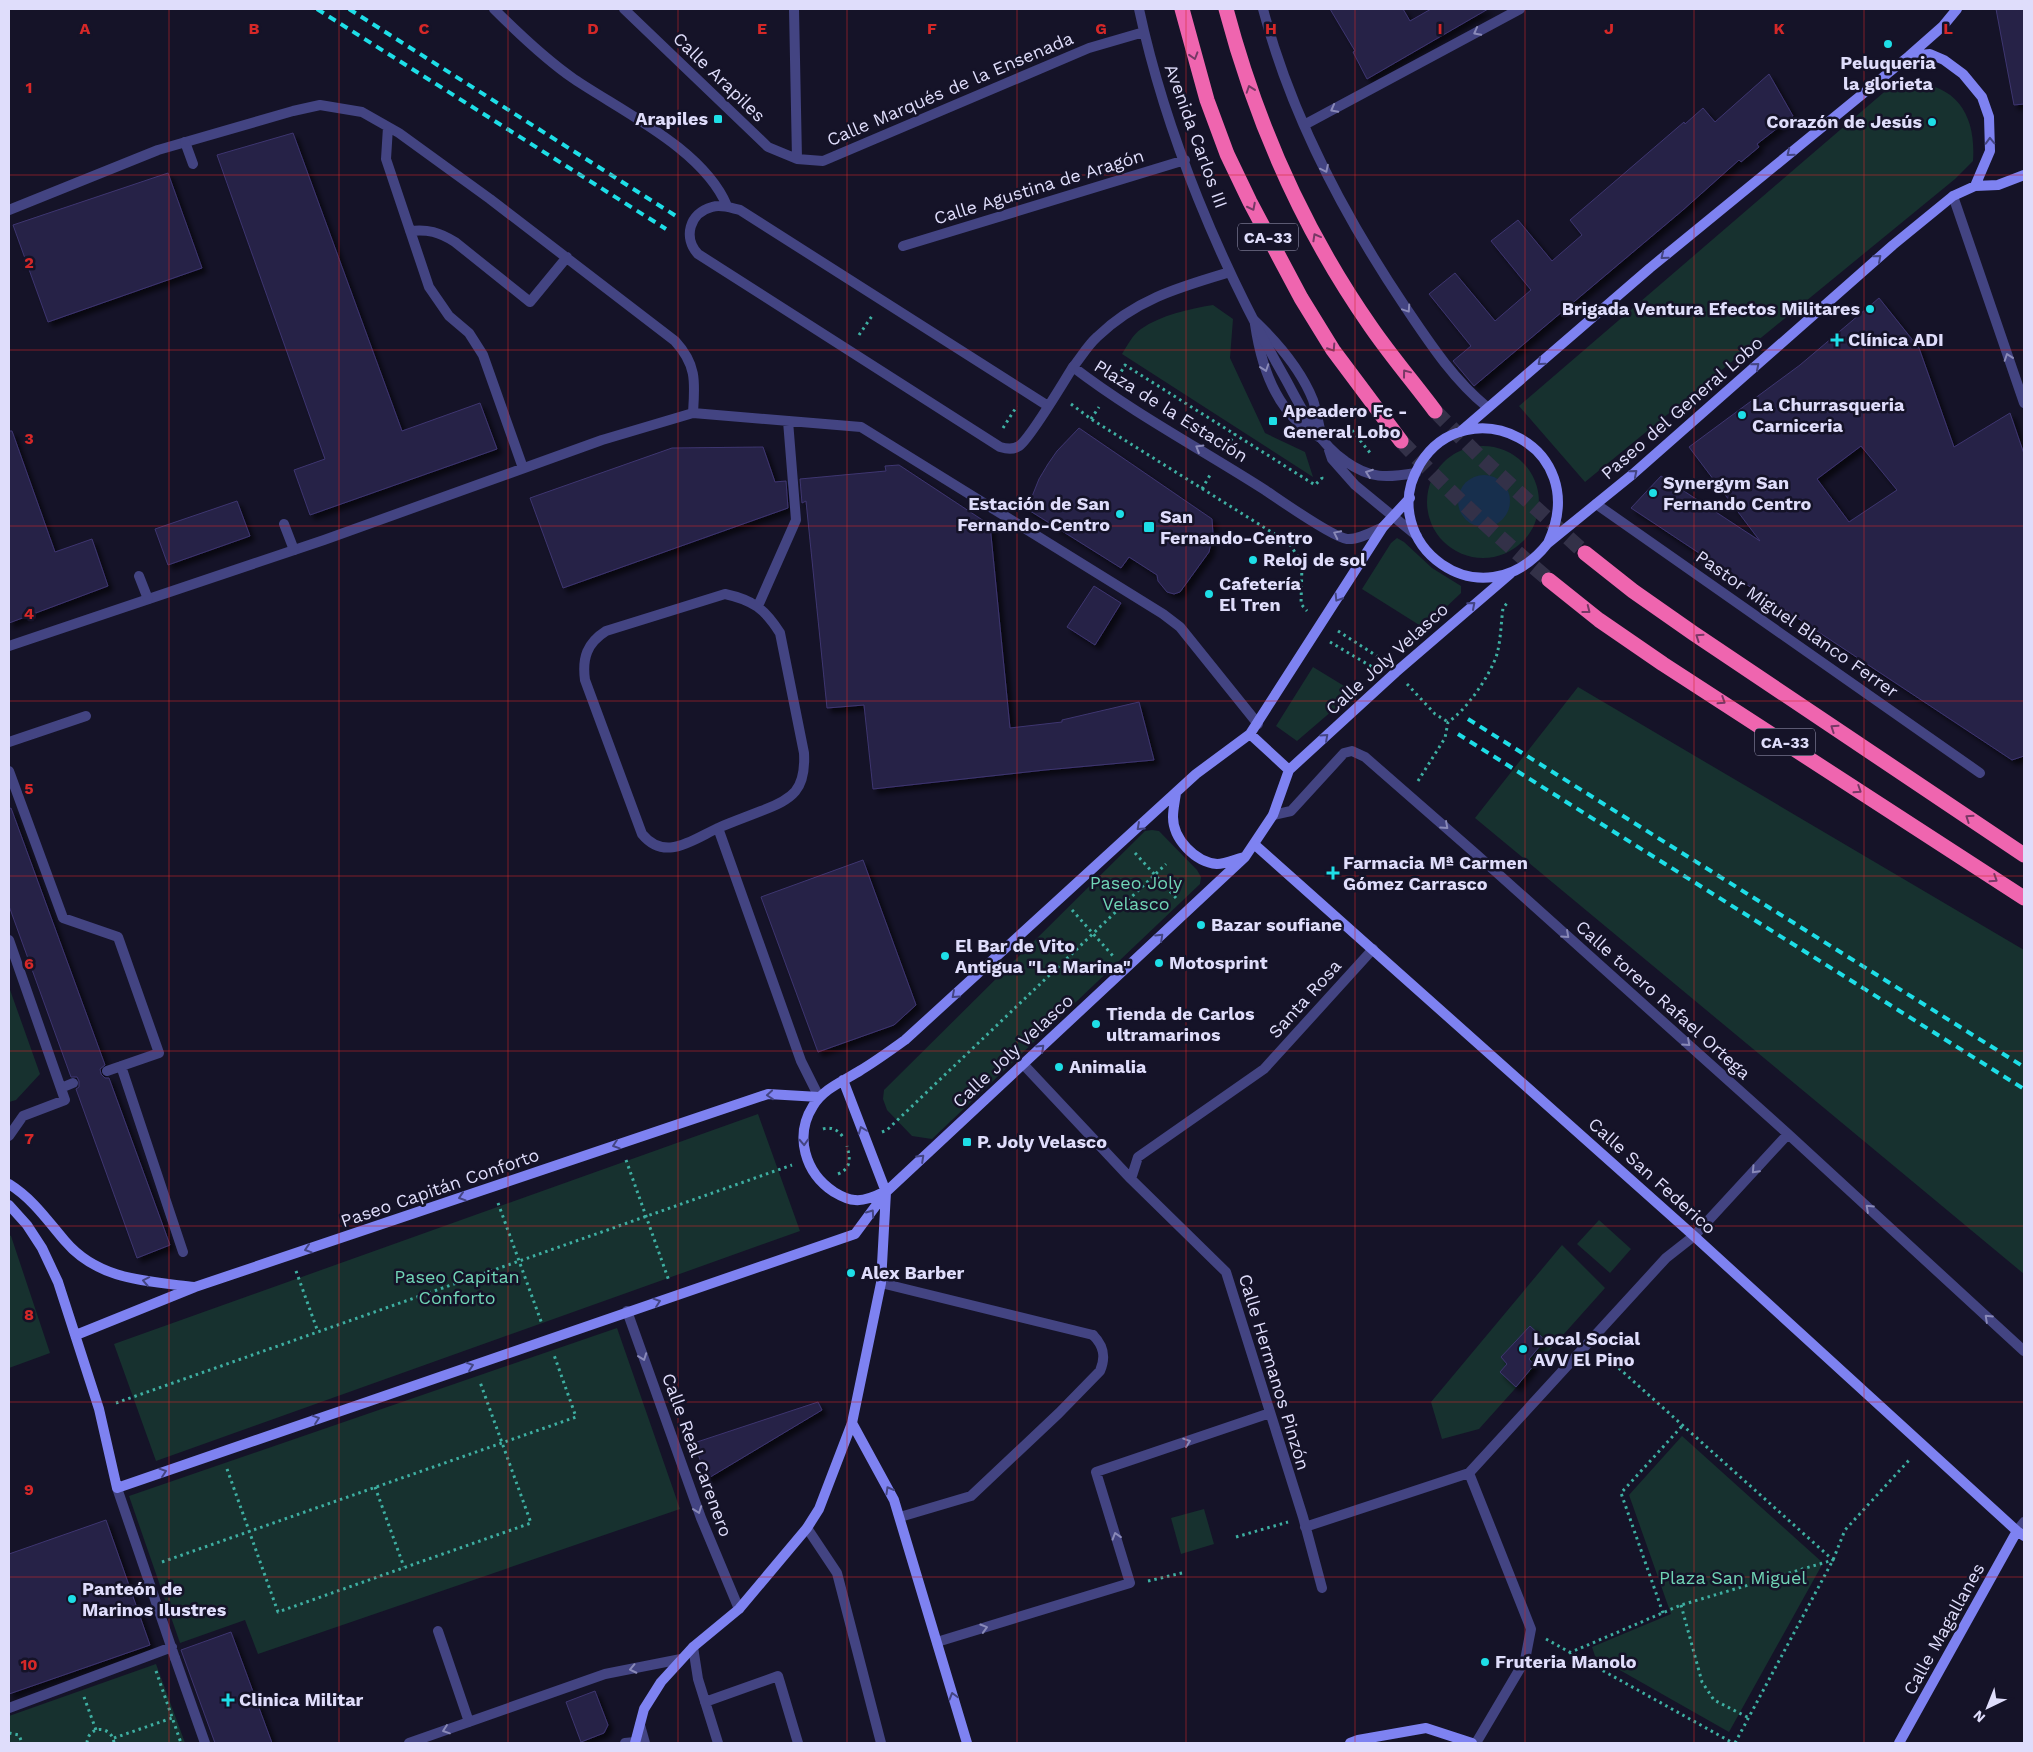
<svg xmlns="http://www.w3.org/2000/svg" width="2033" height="1752" font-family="'Work Sans',sans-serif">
<defs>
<filter id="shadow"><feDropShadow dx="4.5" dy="4.5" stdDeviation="2.5" flood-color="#0009"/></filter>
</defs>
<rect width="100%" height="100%" fill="#151328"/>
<path fill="#17312f" d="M1912,82C1959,86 1976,117 1973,161L1955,179L1585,482L1519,406L1890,87Z
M1213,305L1233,319L1230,358L1265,433L1305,452L1313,477L1122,354C1127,346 1133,334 1141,329C1161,315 1189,309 1213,305Z
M1427 502a56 56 0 1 1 112 0a56 56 0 1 1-112 0Z
M1397,538L1404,542L1432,568L1461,586V593L1424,628L1362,589L1391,543Z
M1313,667L1354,692L1297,741L1276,726Z
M1578,687L2024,950V1274L1475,818Z
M1152,830L1159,831L1197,870L1201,877L1200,884L932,1139L912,1136L887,1110L883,1099L884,1090L1145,831Z
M9,987L40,1074L16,1100L9,1102Z
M758,1114L800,1231L156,1461L114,1344Z
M1599,1220L1631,1249L1610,1273L1577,1244Z
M9,1235L11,1236L50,1353L9,1368Z
M1562,1245L1605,1288L1479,1429L1442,1439L1431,1402Z
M617,1328L680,1509L258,1654L245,1620L180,1643L129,1496Z
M1682,1436L1823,1563L1729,1732L1595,1656L1592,1647L1671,1614L1629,1495Z
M1204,1509L1214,1544L1181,1554L1171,1518Z
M156,1664L185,1743H9V1716Z"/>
<path fill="#172f4d" d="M1458 501a26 26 0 1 1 52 0a26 26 0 1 1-52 0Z"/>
<path fill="#262147" stroke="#3e3670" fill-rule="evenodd" filter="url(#shadow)" d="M1330,9H1403L1410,21L1431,9H1488L1367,79L1353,52L1355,51Z
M1996,9H2024V104L2014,105Z
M1769,74L1793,116L1757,144L1759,147L1741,162L1739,160L1683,210L1474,386L1453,361L1471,346L1429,294L1455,273L1495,321L1531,290L1491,241L1518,220L1552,261L1582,235L1570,220L1684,122L1685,124L1703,108L1715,122Z
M293,133L402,431L480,403L497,449L310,515L294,470L325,459L217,155Z
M168,173L202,268L48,322L13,225Z
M1879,298L1919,348L1954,447L2010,413L2024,454V756L2012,760L1631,508L1661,476L1760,541L1689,447L1800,365ZM1861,446L1897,490L1849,522L1817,479Z
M1079,428L1212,519L1213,534L1209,552L1180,592L1174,594L1167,592L1158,581L1157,575L1129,557L1121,568L1027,509L1039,479L1048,464L1057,451Z
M9,431H12L55,552L92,539L108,586L9,623Z
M763,447L775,482L786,481L788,508L563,588L530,498L672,448Z
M899,465L990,525L1010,728L1062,722V720L1139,702L1154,760L1045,770L873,789L864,705L827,708L806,501L802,503L800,479L886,471L885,466Z
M237,501L250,536L168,565L155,529Z
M1094,586L1121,603L1095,645L1067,627Z
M11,808L105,1065L100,1069L101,1074L105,1078H109L170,1245L137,1258L76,1089L79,1087V1081L77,1077H71L9,906V809Z
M863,860L916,1005L894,1025L818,1052L761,897Z
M1530,1326L1545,1340L1529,1359L1534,1365L1516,1387L1500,1372L1507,1364L1501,1357Z
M818,1402L822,1410L707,1479L694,1443Z
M106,1520L150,1645L9,1694V1554Z
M231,1632L272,1743H215L181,1650Z
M595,1691L608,1725L604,1733L581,1742L566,1702Z"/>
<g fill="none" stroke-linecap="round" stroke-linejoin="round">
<path stroke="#333148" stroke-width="15" stroke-dasharray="15 8" stroke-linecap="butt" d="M1435,411L1480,457L1585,553
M1401,441C1448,491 1497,536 1549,580"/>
<path stroke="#3eafa2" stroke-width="3" stroke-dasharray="2.5 4" stroke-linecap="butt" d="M859,335L872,316
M1118,377L1125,365L1315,485L1322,478L1321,475
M1071,404L1091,419L1289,543L1302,563L1301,604L1307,611
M1091,419L1099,407
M1003,428L1017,406
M1342,436L1351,429L1371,454
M1227,446L1235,434
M1202,489L1210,475
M1338,631L1383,660
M1330,642L1374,668
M1407,684L1435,714L1448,722
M1418,781L1445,738L1448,722C1466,711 1491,674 1497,654C1501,639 1501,622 1503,608L1508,602
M1135,853L1176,898
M1072,910L1113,956
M823,1129C832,1126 840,1131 844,1139
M882,1132L887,1130L1166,864
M626,1160L669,1281
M838,1174C852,1168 850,1158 847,1146
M498,1203L542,1324
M296,1271L318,1332
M116,1403L792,1165
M227,1469L278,1612L531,1523L480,1382
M375,1487L404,1567
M1236,1537L1288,1522
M162,1562L576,1417L554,1355
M1148,1581L1182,1573
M1681,1605L1702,1682L1714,1700L1749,1718
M1663,1613L1621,1493L1683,1425
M1546,1639L1733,1743
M1569,1653L1681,1605L1833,1560L1603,1354
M156,1671L181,1743
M84,1697L96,1730
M9,1733L19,1735L22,1743
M114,1738L172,1718
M87,1743C88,1725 112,1725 114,1743
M1735,1743L1833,1560L1845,1530L1911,1458"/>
<path stroke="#434482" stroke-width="10" d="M494,9C519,34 545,59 574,79C623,112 704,150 727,206
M388,127L386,159L429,287L449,316L469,333L483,355L523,468
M9,210L158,150L293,111L320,105L362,112L399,133L490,199L675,341C697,365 695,382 693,413
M410,231C428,229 439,232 455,242L530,302L567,257
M1255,321C1278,343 1301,370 1313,400C1317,412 1319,426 1322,439
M1255,324C1260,359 1272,399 1300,424C1305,429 1313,433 1319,437
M1048,406L740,210C731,208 721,204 712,207C689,213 683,238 698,254L1000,447C1007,449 1013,450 1019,446C1030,439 1064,381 1073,367
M758,606L796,520L788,421
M9,646L324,540L602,440L693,413L861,427L1163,614L1180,627L1258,724
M9,742L86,716
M9,771L63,918L118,937L159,1053L107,1071
M718,828C692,840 665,862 642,834L585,680C582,658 587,643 606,631L725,594C753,600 765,609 780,633L804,753C806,790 793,799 761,811C746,817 732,822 718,828L801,1061L819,1097
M9,940L65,1100L23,1116L9,1136
M121,1066L183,1252
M61,1088L73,1083
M900,1517L971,1496L1059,1413L1100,1371C1106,1357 1104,1346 1093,1335
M807,1528L837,1573L881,1743
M438,1631L469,1722
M175,1658L205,1743
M409,1743L605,1674L681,1659
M625,1743L635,1742"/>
<path stroke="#434482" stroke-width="10" d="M624,9L768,147L797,159L823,161L1089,48L1144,32
M794,9L797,159
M1139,9C1166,135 1221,266 1285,378C1301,407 1317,442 1345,461C1370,479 1386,478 1416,473
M1263,9C1291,115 1343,214 1404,305C1429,342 1452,378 1487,407
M1304,125L1520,9
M185,142L193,164
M1953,196L2024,403
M903,246L1185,160
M1230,272C1180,287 1136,299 1097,337C1088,345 1081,357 1073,367C1133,413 1201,449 1265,490C1280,500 1332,537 1347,539C1358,540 1372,532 1383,527
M1329,450L1332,459L1355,485L1417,536
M1596,504L1980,773
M284,524L294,550
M139,576L148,599
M1273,815L1291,811L1344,753L1352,751L1365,757L1476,854L1788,1134L2024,1351
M1023,1064L1131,1179L1226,1272L1303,1517L1322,1588
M1131,1179L1138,1157L1264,1069L1373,949
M881,1283L1093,1335
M627,1311L701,1518L739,1609
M1469,1473L1531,1629L1525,1660L1476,1743
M117,1488L175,1658
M1305,1527L1469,1473L1666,1258L1694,1236L1788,1134
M2017,1531L2024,1522
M937,1642L1130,1583L1096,1472L1270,1413
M693,1647L698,1679L718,1743
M705,1702L778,1676L798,1743
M9,1708L172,1647
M640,1725L645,1743"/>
<path stroke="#7e82f1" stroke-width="10" d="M1909,56L1930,54L1944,60L1963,74L1982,97L1989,117L1990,151L1975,186
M1460,432L1650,268L1909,56L1943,26L1957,9
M1548,543C1594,445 1467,387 1420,464C1373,542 1482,627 1548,543L1633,474L1893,245L1953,196L1975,186L1998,185L2024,175
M1250,734L1289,770
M1176,793C1175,801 1173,809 1173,817C1173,839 1195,862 1217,864C1225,864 1236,859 1244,857
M1254,844L1694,1236L2017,1531L2024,1536
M9,1184C33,1199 47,1220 65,1241C98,1280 146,1281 194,1287
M884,1192C876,1196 864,1201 855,1200C849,1200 839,1195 834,1192C805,1173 794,1136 813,1106C824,1088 844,1081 861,1070C876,1061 891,1050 905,1040L1196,774L1250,734L1383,527L1410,498
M9,1205L27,1225L42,1248L58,1282L99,1409L117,1488L855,1234L886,1192L1245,857L1273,815L1289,770L1396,672L1510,574
M76,1335L195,1287L768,1094L819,1097
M852,1423L894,1500L967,1743
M635,1743L644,1709L661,1682L693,1647L739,1609L807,1528L819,1509L852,1423L881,1283L886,1192L843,1080
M1350,1743L1358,1740L1426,1728L1472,1743
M1899,1743L2017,1531"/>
<path stroke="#ef65af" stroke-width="15" d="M1182,9L1207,100L1227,154L1250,202L1301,298L1333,350L1401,441
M1226,9C1256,122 1304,231 1371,327C1391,356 1414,383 1435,411
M1585,553L1633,591L1693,633L2024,855
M1549,580L1599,620L1663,664L2024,898"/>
<path stroke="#1edee7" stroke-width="4" stroke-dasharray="8 6" stroke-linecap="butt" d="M317,9L666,229
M349,9L676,216
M1468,719L2024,1067
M1458,734L2024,1089"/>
</g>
<defs><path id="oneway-chevron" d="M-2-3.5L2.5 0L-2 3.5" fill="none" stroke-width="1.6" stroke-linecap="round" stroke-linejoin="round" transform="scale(1.25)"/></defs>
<g stroke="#8989b8">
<use href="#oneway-chevron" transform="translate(1477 32) rotate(152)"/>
<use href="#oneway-chevron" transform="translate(1334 109) rotate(152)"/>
<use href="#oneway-chevron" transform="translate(1325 169) rotate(64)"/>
<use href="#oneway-chevron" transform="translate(1407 309) rotate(56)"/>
<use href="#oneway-chevron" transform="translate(2008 357) rotate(-109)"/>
<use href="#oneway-chevron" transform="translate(1265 368) rotate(71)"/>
<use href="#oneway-chevron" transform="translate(1199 448) rotate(-149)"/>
<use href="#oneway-chevron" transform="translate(1369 473) rotate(-160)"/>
<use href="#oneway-chevron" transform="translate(1337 534) rotate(-154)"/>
<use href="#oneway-chevron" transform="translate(1445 826) rotate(42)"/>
<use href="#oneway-chevron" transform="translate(1566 935) rotate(42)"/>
<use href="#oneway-chevron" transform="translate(1687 1043) rotate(42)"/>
<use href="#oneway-chevron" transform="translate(1755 1170) rotate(133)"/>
<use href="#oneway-chevron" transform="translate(1869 1208) rotate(-137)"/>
<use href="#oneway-chevron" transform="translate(1988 1318) rotate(-137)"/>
<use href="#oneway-chevron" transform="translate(643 1357) rotate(70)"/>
<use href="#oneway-chevron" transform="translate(1187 1442) rotate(-19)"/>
<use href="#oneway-chevron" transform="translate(698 1510) rotate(70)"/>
<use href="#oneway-chevron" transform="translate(1116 1536) rotate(-107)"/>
<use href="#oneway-chevron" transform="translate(984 1628) rotate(-17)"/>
<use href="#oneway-chevron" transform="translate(633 1669) rotate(168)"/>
<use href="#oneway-chevron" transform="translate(446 1730) rotate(161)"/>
</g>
<g stroke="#773865">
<use href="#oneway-chevron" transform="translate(1194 56) rotate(73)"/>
<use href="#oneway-chevron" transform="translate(1250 89) rotate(-109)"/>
<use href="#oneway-chevron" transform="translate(1252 207) rotate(63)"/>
<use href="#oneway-chevron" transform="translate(1316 237) rotate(-119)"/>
<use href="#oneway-chevron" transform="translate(1332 348) rotate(57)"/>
<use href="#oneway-chevron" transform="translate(1406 373) rotate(-127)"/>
<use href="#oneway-chevron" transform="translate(1587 610) rotate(38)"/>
<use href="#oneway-chevron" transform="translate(1699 637) rotate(-146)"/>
<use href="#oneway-chevron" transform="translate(1722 701) rotate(33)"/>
<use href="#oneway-chevron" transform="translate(1834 728) rotate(-146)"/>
<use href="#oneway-chevron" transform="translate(1858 790) rotate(33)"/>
<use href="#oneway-chevron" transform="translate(1969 818) rotate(-146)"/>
<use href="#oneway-chevron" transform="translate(1994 879) rotate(33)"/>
</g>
<g stroke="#444582">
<use href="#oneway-chevron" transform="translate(1990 141) rotate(-92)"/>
<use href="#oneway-chevron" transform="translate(1790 153) rotate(141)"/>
<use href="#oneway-chevron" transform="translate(1664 256) rotate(141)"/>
<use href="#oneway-chevron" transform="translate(1878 258) rotate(-41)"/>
<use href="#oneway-chevron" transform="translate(1541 362) rotate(139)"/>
<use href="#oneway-chevron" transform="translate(1756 366) rotate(-41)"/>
<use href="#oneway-chevron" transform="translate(1634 473) rotate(-40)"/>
<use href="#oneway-chevron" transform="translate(1338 598) rotate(122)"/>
<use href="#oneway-chevron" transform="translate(1472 605) rotate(-41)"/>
<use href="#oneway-chevron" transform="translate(1325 737) rotate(-42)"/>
<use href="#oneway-chevron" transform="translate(1140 827) rotate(138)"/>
<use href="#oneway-chevron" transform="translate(1160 937) rotate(-43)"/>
<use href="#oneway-chevron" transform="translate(955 995) rotate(138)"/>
<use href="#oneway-chevron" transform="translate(1041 1048) rotate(-43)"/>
<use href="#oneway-chevron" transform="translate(770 1095) rotate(175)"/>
<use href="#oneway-chevron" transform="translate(862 1130) rotate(-111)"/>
<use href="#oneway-chevron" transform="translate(804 1142) rotate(87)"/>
<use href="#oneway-chevron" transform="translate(616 1145) rotate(161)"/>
<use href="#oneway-chevron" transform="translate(921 1158) rotate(-43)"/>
<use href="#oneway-chevron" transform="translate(462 1197) rotate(162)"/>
<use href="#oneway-chevron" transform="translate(871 1213) rotate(-55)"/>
<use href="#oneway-chevron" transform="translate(308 1249) rotate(162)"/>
<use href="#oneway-chevron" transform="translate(146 1281) rotate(-169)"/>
<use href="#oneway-chevron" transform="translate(657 1302) rotate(-19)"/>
<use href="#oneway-chevron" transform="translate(470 1366) rotate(-19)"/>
<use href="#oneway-chevron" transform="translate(316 1419) rotate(-19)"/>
<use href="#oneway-chevron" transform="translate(163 1472) rotate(-19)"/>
<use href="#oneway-chevron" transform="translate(889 1490) rotate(-119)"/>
<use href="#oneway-chevron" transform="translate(953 1696) rotate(-106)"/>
</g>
<path fill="none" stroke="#d62828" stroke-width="1" stroke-opacity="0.55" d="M169,9V1743M339,9V1743M508,9V1743M678,9V1743M847,9V1743M1017,9V1743M1186,9V1743M1355,9V1743M1525,9V1743M1694,9V1743M1864,9V1743M9,175H2024M9,350H2024M9,526H2024M9,701H2024M9,876H2024M9,1051H2024M9,1226H2024M9,1402H2024M9,1577H2024"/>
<g fill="#1edee7" stroke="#151328" stroke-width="2">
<circle cx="1888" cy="44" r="5"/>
<rect x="713" y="114" width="10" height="10" rx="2.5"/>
<circle cx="1932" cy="122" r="5"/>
<circle cx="1870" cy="309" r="5"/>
<path d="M1834.5 332.5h5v5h5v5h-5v5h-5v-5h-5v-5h5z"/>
<circle cx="1742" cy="415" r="5"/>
<rect x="1268" y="416" width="10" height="10" rx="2.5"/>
<circle cx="1653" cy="493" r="5"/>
<circle cx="1120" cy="514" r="5"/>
<rect x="1143" y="521" width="12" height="12" rx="2.5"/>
<circle cx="1253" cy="560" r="5"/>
<circle cx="1209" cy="594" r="5"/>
<path d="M1330.5 865.5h5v5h5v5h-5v5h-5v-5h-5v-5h5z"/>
<circle cx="1201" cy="925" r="5"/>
<circle cx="945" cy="956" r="5"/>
<circle cx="1159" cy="963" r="5"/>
<circle cx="1096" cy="1024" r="5"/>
<circle cx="1059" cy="1067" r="5"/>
<rect x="962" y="1137" width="10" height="10" rx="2.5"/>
<circle cx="851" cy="1273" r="5"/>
<circle cx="1523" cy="1349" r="5"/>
<circle cx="72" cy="1599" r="5"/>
<circle cx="1485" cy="1662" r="5"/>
<path d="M225.5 1692.5h5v5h5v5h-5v5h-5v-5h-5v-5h5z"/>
</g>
<g text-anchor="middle" stroke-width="5" stroke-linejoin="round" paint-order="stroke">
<g fill="#151328" stroke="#a2a0bc" stroke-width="1">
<rect x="1238" y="223.5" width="60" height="27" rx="4"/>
<rect x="1755" y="728.5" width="60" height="27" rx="4"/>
</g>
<g font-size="16" font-weight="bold" fill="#dfddfb">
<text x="1268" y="243">CA-33</text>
<text x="1785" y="748">CA-33</text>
</g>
<g font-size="18" font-weight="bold" fill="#dfddfb" stroke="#151328" text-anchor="start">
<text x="1888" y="69" text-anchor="middle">Peluqueria<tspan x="1888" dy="21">la glorieta</tspan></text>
<text x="708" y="125" text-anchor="end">Arapiles</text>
<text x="1922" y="128" text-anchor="end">Corazón de Jesús</text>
<text x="1860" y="315" text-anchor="end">Brigada Ventura Efectos Militares</text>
<text x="1848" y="346">Clínica ADI</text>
<text x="1752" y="411">La Churrasqueria<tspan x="1752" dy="21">Carniceria</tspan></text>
<text x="1283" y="417">Apeadero Fc -<tspan x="1283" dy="21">General Lobo</tspan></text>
<text x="1663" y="489">Synergym San<tspan x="1663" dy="21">Fernando Centro</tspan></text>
<text x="1110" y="510" text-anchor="end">Estación de San<tspan x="1110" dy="21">Fernando-Centro</tspan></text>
<text x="1160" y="523">San<tspan x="1160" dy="21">Fernando-Centro</tspan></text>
<text x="1263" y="566">Reloj de sol</text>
<text x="1219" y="590">Cafetería<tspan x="1219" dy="21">El Tren</tspan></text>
<text x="1343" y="869">Farmacia Mª Carmen<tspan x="1343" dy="21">Gómez Carrasco</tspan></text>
<text x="1211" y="931">Bazar soufiane</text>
<text x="955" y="952">El Bar de Vito<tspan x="955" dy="21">Antigua "La Marina"</tspan></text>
<text x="1169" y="969">Motosprint</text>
<text x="1106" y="1020">Tienda de Carlos<tspan x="1106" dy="21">ultramarinos</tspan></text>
<text x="1069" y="1073">Animalia</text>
<text x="977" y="1148">P. Joly Velasco</text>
<text x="861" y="1279">Alex Barber</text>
<text x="1533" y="1345">Local Social<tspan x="1533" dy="21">AVV El Pino</tspan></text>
<text x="82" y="1595">Panteón de<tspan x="82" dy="21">Marinos Ilustres</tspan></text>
<text x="1495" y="1668">Fruteria Manolo</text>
<text x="239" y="1706">Clinica Militar</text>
</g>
<g font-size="18" fill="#dfddfb" stroke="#151328">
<text transform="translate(719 77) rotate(44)" y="6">Calle Arapiles</text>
<text transform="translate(950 89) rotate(-23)" y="6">Calle Marqués de la Ensenada</text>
<text transform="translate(1196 136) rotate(70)" y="6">Avenida Carlos III</text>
<text transform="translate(1039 187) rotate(-17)" y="6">Calle Agustina de Aragón</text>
<text transform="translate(1682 408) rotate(-41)" y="6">Paseo del General Lobo</text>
<text transform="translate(1171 411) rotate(32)" y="6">Plaza de la Estación</text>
<text transform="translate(1797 624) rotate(35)" y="6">Pastor Miguel Blanco Ferrer</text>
<text transform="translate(1387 659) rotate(-42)" y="6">Calle Joly Velasco</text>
<text transform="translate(1305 999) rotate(-48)" y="6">Santa Rosa</text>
<text transform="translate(1663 1000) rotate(42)" y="6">Calle torero Rafael Ortega</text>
<text transform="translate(1013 1051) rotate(-43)" y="6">Calle Joly Velasco</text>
<text transform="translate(1652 1176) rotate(42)" y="6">Calle San Federico</text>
<text transform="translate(440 1188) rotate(-19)" y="6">Paseo Capitán Conforto</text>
<text transform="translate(1274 1372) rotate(73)" y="6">Calle Hermanos Pinzón</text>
<text transform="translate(697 1455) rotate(70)" y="6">Calle Real Carenero</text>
<text transform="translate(1944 1629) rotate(-61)" y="6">Calle Magallanes</text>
</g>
<g font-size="18" fill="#70d5b6" stroke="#151328">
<text x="1136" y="889">Paseo Joly<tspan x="1136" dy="21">Velasco</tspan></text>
<text x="457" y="1283">Paseo Capitan<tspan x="457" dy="21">Conforto</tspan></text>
<text x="1733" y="1584">Plaza San Miguel</text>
</g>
</g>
<g font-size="16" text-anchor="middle" font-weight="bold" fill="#d62828" stroke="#151328" stroke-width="5" stroke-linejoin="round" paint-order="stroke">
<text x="85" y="34">A</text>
<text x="254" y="34">B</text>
<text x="424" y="34">C</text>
<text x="593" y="34">D</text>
<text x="762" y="34">E</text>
<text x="932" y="34">F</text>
<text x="1101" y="34">G</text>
<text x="1271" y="34">H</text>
<text x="1440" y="34">I</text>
<text x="1609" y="34">J</text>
<text x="1779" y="34">K</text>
<text x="1948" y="34">L</text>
<text x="29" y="93">1</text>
<text x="29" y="268">2</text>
<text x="29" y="444">3</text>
<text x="29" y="619">4</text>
<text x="29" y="794">5</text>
<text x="29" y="969">6</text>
<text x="29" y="1144">7</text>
<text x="29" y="1320">8</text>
<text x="29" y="1495">9</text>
<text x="29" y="1670">10</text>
</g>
<rect width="2033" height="1752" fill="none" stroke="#dfddfb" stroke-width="20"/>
<g transform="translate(1988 1707) rotate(223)" stroke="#151328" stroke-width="4" paint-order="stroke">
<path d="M0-4L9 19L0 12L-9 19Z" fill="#dfddfb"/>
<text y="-8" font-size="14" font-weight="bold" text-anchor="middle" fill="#dfddfb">N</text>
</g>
</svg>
